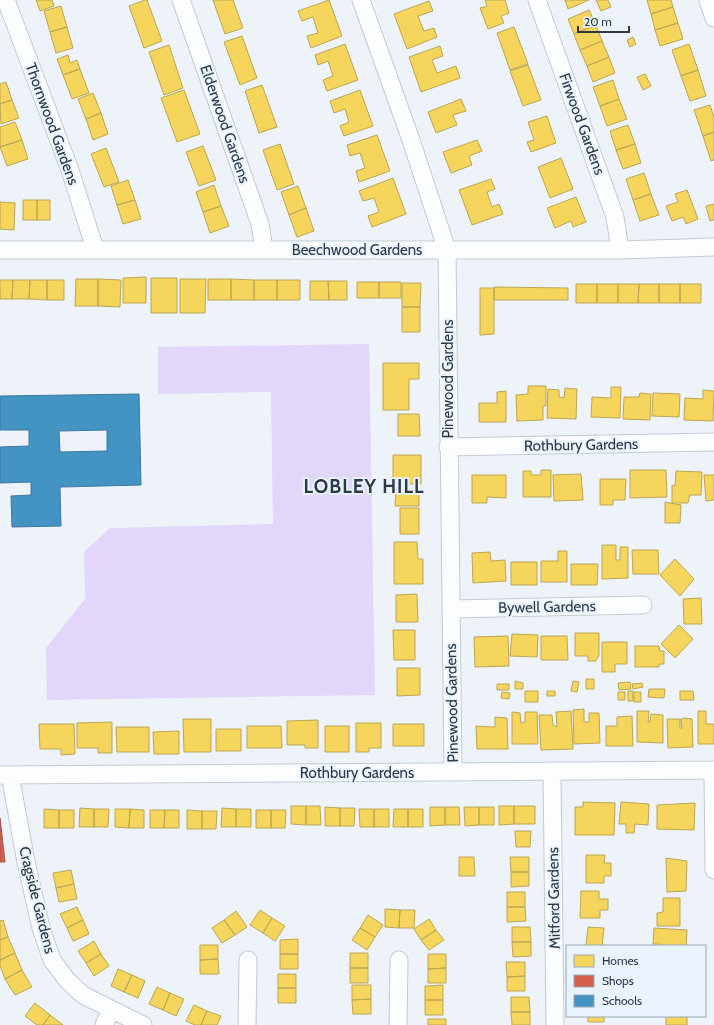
<svg xmlns="http://www.w3.org/2000/svg" width="714" height="1025" font-family="Cabin,sans-serif">
<rect width="100%" height="100%" fill="#edf3f9"/>
<path fill="#e2d6fa" d="M369,344L375,695L47,700L46,648L85,599L84,552L110,528L273,524L271,392L158,394V347Z"/>
<path fill="#f6d55c" stroke="#baa654" d="M36,0H52L54,6L40,11Z
M145,0H147L162,41L144,48L129,6Z
M213,0H233L243,28L225,34Z
M329,0L342,36L311,48L307,36L318,33L313,17L302,21L298,11Z
M485,0H505L509,13L501,16L504,23L488,29L480,8L487,6Z
M565,0H589L568,9Z
M596,0H608L611,7L601,11Z
M647,0H671L673,7L651,14Z
M429,1L433,11L418,16L424,31L434,28L437,37L407,49L394,14Z
M61,6L67,27L50,32L44,11Z
M673,7L678,23L655,30L651,14Z
M589,10L596,25L574,34L568,19Z
M678,23L683,39L660,46L655,30Z
M596,25L602,41L580,50L574,34Z
M67,27L73,48L56,53L50,32Z
M514,27L528,64L510,70L497,33Z
M242,36L257,78L240,85L224,42Z
M633,37L636,44L630,47L627,40Z
M602,41L609,57L587,66L580,50Z
M345,44L358,80L327,91L323,80L333,76L328,61L318,65L315,55Z
M689,44L698,70L681,76L672,50Z
M169,45L183,88L164,95L149,52Z
M440,46L443,56L432,60L437,73L456,66L460,78L421,92L409,57Z
M68,55L70,63L77,60L80,69L63,75L57,59Z
M609,57L615,73L593,82L587,66Z
M528,65L541,100L523,106L510,71Z
M80,69L89,93L72,99L63,75Z
M698,70L706,96L690,101L681,76Z
M645,74L651,86L643,90L637,77Z
M613,80L619,99L600,106L593,87Z
M6,82L12,100L0,104V84Z
M262,85L277,127L259,133L245,91Z
M184,90L200,134L177,142L161,98Z
M360,90L373,126L344,136L340,126L349,122L345,109L334,113L330,101Z
M93,93L101,113L86,119L78,99Z
M461,99L466,111L453,115L457,125L436,133L428,112Z
M619,99L627,119L607,126L600,106Z
M12,100L19,118L1,124L0,104Z
M710,105L714,117V132L703,136L694,110Z
M101,113L108,134L93,140L86,119Z
M547,116L556,143L531,152L527,142L534,140L528,122Z
M15,122L22,140L0,147V127Z
M628,125L635,144L616,150L610,131Z
M714,132V160L711,161L703,136Z
M377,135L390,171L359,182L356,171L365,168L360,153L350,156L347,145Z
M22,140L28,159L7,166L0,147Z
M477,140L482,151L469,156L472,165L451,173L443,152Z
M280,144L294,184L277,190L263,150Z
M635,144L641,163L623,169L616,150Z
M203,146L216,180L199,186L186,152Z
M106,148L119,182L104,187L91,154Z
M561,158L573,189L550,198L538,167Z
M644,173L651,194L633,200L626,179Z
M393,178L406,214L372,227L368,216L379,212L374,198L363,201L359,191Z
M491,179L495,189L487,192L492,207L499,204L503,214L472,225L459,190Z
M128,180L135,200L117,205L111,186Z
M214,185L221,206L203,212L196,192Z
M298,186L306,208L289,215L281,192Z
M687,190L698,219L686,224L683,217L672,221L666,206L678,202L675,194Z
M651,194L659,215L640,221L633,200Z
M576,197L586,222L573,227L571,221L555,228L547,208Z
M23,200H37V220H23Z
M37,200H50V220H37Z
M135,200L141,219L123,224L117,205Z
M0,202L15,203L14,230L0,229Z
M714,204V220L710,221L706,206Z
M221,206L229,226L210,233L203,212Z
M306,208L314,231L297,237L289,215Z
M146,277V303H123V278Z
M151,278H177V313H151Z
M76,279H98V306H75Z
M98,279L121,280L120,307L98,306Z
M180,279H206L205,313H180Z
M208,279H231V300H208Z
M231,279L254,280V300H231Z
M0,280H13L12,299H0Z
M13,280H30L29,299H12Z
M30,280H47V300L29,299Z
M47,280H64V300H47Z
M254,280H277V300H254Z
M277,280H300V300H277Z
M310,281H328L329,300H310Z
M328,281H347V300H329Z
M357,282H379V298H357Z
M379,282H401V298H379Z
M402,283H421L420,307H402Z
M576,284H597V303H576Z
M597,284H618V303H597Z
M618,284H639L638,303H618Z
M639,284H659V303H638Z
M659,284H680V303H659Z
M680,284H701V303H680Z
M494,287L568,288V300H494Z
M480,288H494V334L480,335Z
M402,307H420V332H402Z
M383,363H419V379H409V410H383Z
M528,386H546V406H543V420L517,421L516,395L528,394Z
M611,387H621L620,418L591,417L592,397L611,398Z
M565,388L577,389L576,419L547,418L548,389L559,390V397L564,398Z
M703,390L714,391L713,421L684,420L685,398L703,399Z
M506,391V422H479V403H497V392Z
M640,393L651,394L650,420L623,419L624,397H639Z
M653,393L680,394L679,417L652,416Z
M398,414H419L420,436H398Z
M393,455H421V484H393Z
M541,470H551V497H523V471H531V475H541Z
M630,470H666L667,497L630,498Z
M676,471L702,472L701,495H690L688,503H672V485L675,486Z
M581,474L583,500L554,501L553,475Z
M472,475H506V498L487,497V503H472Z
M704,475H714V500L706,501Z
M600,479H626L625,500H613V505H600Z
M396,490H419V506H395Z
M665,502L681,505L680,523H665Z
M400,508H419V534H400Z
M394,542H417L418,559H423V584H394Z
M602,545H616V560H620V547H628V578L602,579Z
M632,550H658L659,574H633Z
M558,551H567V582H541V561H558Z
M490,552L491,561L505,560L506,581L473,583L472,553Z
M675,559L694,579L680,596L660,575Z
M511,562H537V585H511Z
M571,564H598L597,585H571Z
M417,594L418,622H396V595Z
M701,598L702,624H684L683,599Z
M679,625L693,639L675,658L661,644Z
M393,630H415V660H394Z
M575,633H599V655L596,661H588V656H575Z
M512,634L538,635L537,657L510,656Z
M508,636L509,666L475,667L474,637Z
M541,636H567L568,660H541Z
M602,642H627V664H615V672H602Z
M635,646H659L660,651H664V664H659V667H635Z
M397,668H420V695L397,696Z
M586,679H594V689H586Z
M515,681L523,683V689H515Z
M573,681L579,682L577,692L571,691Z
M630,682L631,689L619,690L618,683Z
M642,683L643,687L633,689L632,684Z
M497,684H509V690H497Z
M649,689H665L664,698L648,697Z
M525,691H538V702H525Z
M547,691H555V696H547Z
M628,691H633V701H628Z
M680,691H693L694,700H680Z
M502,692L510,693L509,699L501,698Z
M618,692H625V700H618Z
M634,692H641V702H634Z
M584,709V722H589V713H599L600,743L574,744L573,710Z
M571,711L573,749L541,750L539,715H552L553,725L557,727L556,712Z
M637,711H649L648,722H650L651,714L663,715V743L637,742Z
M698,711H706V724H714V744H698Z
M512,712L520,713L521,723L525,722V712H537L538,744H512Z
M632,716L633,746H606V726H617V717Z
M495,717L507,718L508,749H477L476,726L495,727Z
M684,718L692,719L693,747L668,748L667,719H680V728H682L681,719Z
M183,719H211V752H184Z
M318,720V748H305V745H287V721Z
M112,722V753H98V748H77V723Z
M356,723H381V748H369V752H356Z
M39,724H74L75,754L61,755V749H40Z
M393,724H424V746H393Z
M247,726H281L282,748H247Z
M325,726H349V752H325Z
M116,727H149V752H117Z
M216,729H241V751H216Z
M179,731V754H154L153,732Z
M583,802L615,803L614,835H575V807H583Z
M621,802L649,804L648,825L635,824L634,833H626V824H619Z
M695,803L694,830L657,829V805Z
M291,806H306V825L291,824Z
M306,806H320L321,825H306Z
M499,806H514V824L499,825Z
M514,806H535V824H514Z
M325,807L340,808V826H325Z
M430,807H445V825L430,826Z
M445,807H459L460,825H445Z
M464,807H479V825L465,826Z
M479,807H494V825H479Z
M80,808L94,809V827H79Z
M222,808L236,809V827H221Z
M340,808H355L354,826H340Z
M44,809L59,810V828H44Z
M94,809H109L108,827H94Z
M115,809H130L129,828L115,827Z
M130,809L144,810V828H129Z
M236,809H251V827H236Z
M359,809H374V827H360Z
M374,809H389V827H374Z
M394,809H408V827H393Z
M408,809H423V827H408Z
M59,810H74V828H59Z
M150,810H165L164,828H150Z
M165,810H179V828H164Z
M187,810L202,811V829H187Z
M256,810H271V828H256Z
M271,810H286L285,828H271Z
M202,811H217L216,829H202Z
M515,831H531L530,847H516Z
M586,855H605L604,863H611V876H604V883H586Z
M459,857H474L475,876H459Z
M510,857H529V872H511Z
M666,858L687,861L686,891L667,892Z
M71,870L74,884L56,888L53,873Z
M511,872H529V886L511,887Z
M74,884L77,899L59,902L56,888Z
M581,891H599V899H608V910H600V918H580Z
M507,892H525V907H507Z
M663,898H680V926H657V913L663,912Z
M77,907L83,920L67,928L60,914Z
M507,907H525L526,921L507,922Z
M385,909L400,910L399,928L385,927Z
M260,910L272,918L263,933L250,925Z
M400,910H415L414,928H399Z
M236,911L247,927L235,935L224,920Z
M368,915L383,925L375,937L360,928Z
M272,918L285,926L275,941L263,933Z
M429,919L436,930L421,940L414,929Z
M3,920L8,937L0,940V921Z
M83,920L89,934L73,941L67,928Z
M224,920L235,935L222,943L212,928Z
M512,927H530L531,942H512Z
M588,927L604,928L602,946H586Z
M360,928L375,937L367,950L352,940Z
M654,928L687,930L686,946H660V944H653Z
M436,930L444,940L429,950L421,940Z
M8,937L15,953L0,960V940Z
M298,939V954H280V940Z
M94,941L101,954L86,963L78,951Z
M512,942H531V956L513,957Z
M200,945H218V959L200,960Z
M15,953L22,970L5,979L0,966V960Z
M350,953H368V968H350Z
M101,954L109,966L94,976L86,963Z
M280,954H298V969H280Z
M428,954H446V968L428,969Z
M218,959L219,974H200V960Z
M506,962H525V976L507,977Z
M350,968H368V983H350Z
M446,968V983H428V969Z
M118,969L132,975L124,992L111,986Z
M22,970L32,987L15,995L5,979Z
M278,974H296V988H278Z
M132,975L145,981L138,998L124,992Z
M525,976V991H507V977Z
M352,985H371V999L352,1000Z
M443,985V1000H425V986Z
M157,987L170,993L163,1010L149,1004Z
M278,988H296V1003H278Z
M170,993L184,999L176,1016L163,1010Z
M511,997H529L530,1012H511Z
M371,999V1014H353L352,1000Z
M425,1000H443V1015H425Z
M35,1003L50,1015L43,1025H37L25,1016Z
M194,1005L207,1011L201,1025H195L186,1021Z
M207,1011L221,1016L217,1025H201Z
M511,1012H530V1025H512Z
M50,1015L63,1025H43Z
M588,1016H604V1022H588Z
M666,1016H687V1025H666Z
M428,1019H446V1025H428Z"/>
<path fill="#d6604d" stroke="#a3544a" d="M0,818L5,862H0Z"/>
<path fill="#4393c3" stroke="#3c789d" fill-rule="evenodd" d="M139,394L141,485L60,487L61,526L12,527L11,496L31,495V482L0,483V447L29,446V430H0V396ZM107,430V451L60,452L59,431Z"/>
<g fill="none" stroke-linecap="round" stroke-linejoin="round">
<g stroke="#c3cad2" stroke-width="19">
<path id="minor" d="M6,0L70,170L95,249
M181,0L260,224L264,249
M361,0L411,140L447,250L453,772
M537,0L615,217L620,250
M708,0L714,18
M0,250H620L714,247
M448,447L714,442
M451,609L643,605
M713,770L714,870
M552,771L555,1025
M0,775L714,770
M10,775L26,862L41,928L52,960L67,980L83,995L143,1025
M104,1025L111,1010
M247,1025L248,960
M398,1025L399,960"/>
</g>
<use href="#minor" stroke="#fcfdfe" stroke-width="17"/>
</g>
<g text-anchor="middle" stroke-width="4" stroke-linejoin="round" paint-order="stroke">
<g font-size="15" fill="#2d3843" stroke="#e8f3fe">
<text transform="translate(52 124) rotate(70)" y="5">Thornwood Gardens</text>
<text transform="translate(225 124) rotate(71)" y="5">Elderwood Gardens</text>
<text transform="translate(582 124) rotate(70)" y="5">Firwood Gardens</text>
<text x="357" y="255">Beechwood Gardens</text>
<text transform="translate(448 379) rotate(-90)" y="5">Pinewood Gardens</text>
<text transform="translate(581 445) rotate(-1)" y="5">Rothbury Gardens</text>
<text transform="translate(547 607) rotate(-1)" y="5">Bywell Gardens</text>
<text transform="translate(452 703) rotate(-91)" y="5">Pinewood Gardens</text>
<text x="357" y="778">Rothbury Gardens</text>
<text transform="translate(554 898) rotate(-91)" y="5">Mitford Gardens</text>
<text transform="translate(37 900) rotate(76)" y="5">Cragside Gardens</text>
</g>
<g font-size="19" font-weight="bold" letter-spacing="1" fill="#2d3843" stroke="#e8f3fe">
<text x="364" y="493">LOBLEY HILL</text>
</g>
</g>
<rect x="566" y="945" width="140" height="72" fill="#e8f3fe" stroke="#9da8b3"/>
<rect x="574" y="955" width="20" height="12" fill="#f6d55c" stroke="#9da8b3"/>
<text x="602" y="965" font-size="12" fill="#2d3843">Homes</text>
<rect x="574" y="975" width="20" height="12" fill="#d6604d" stroke="#9da8b3"/>
<text x="602" y="985" font-size="12" fill="#2d3843">Shops</text>
<rect x="574" y="995" width="20" height="12" fill="#4393c3" stroke="#9da8b3"/>
<text x="602" y="1005" font-size="12" fill="#2d3843">Schools</text>
<path d="M578 26v6h51v-6" fill="none" stroke="#2d3843" stroke-width="2"/>
<text x="584" y="26" font-size="12" fill="#2d3843" stroke="#e8f3fe" stroke-width="3" paint-order="stroke">20 m</text>
</svg>
